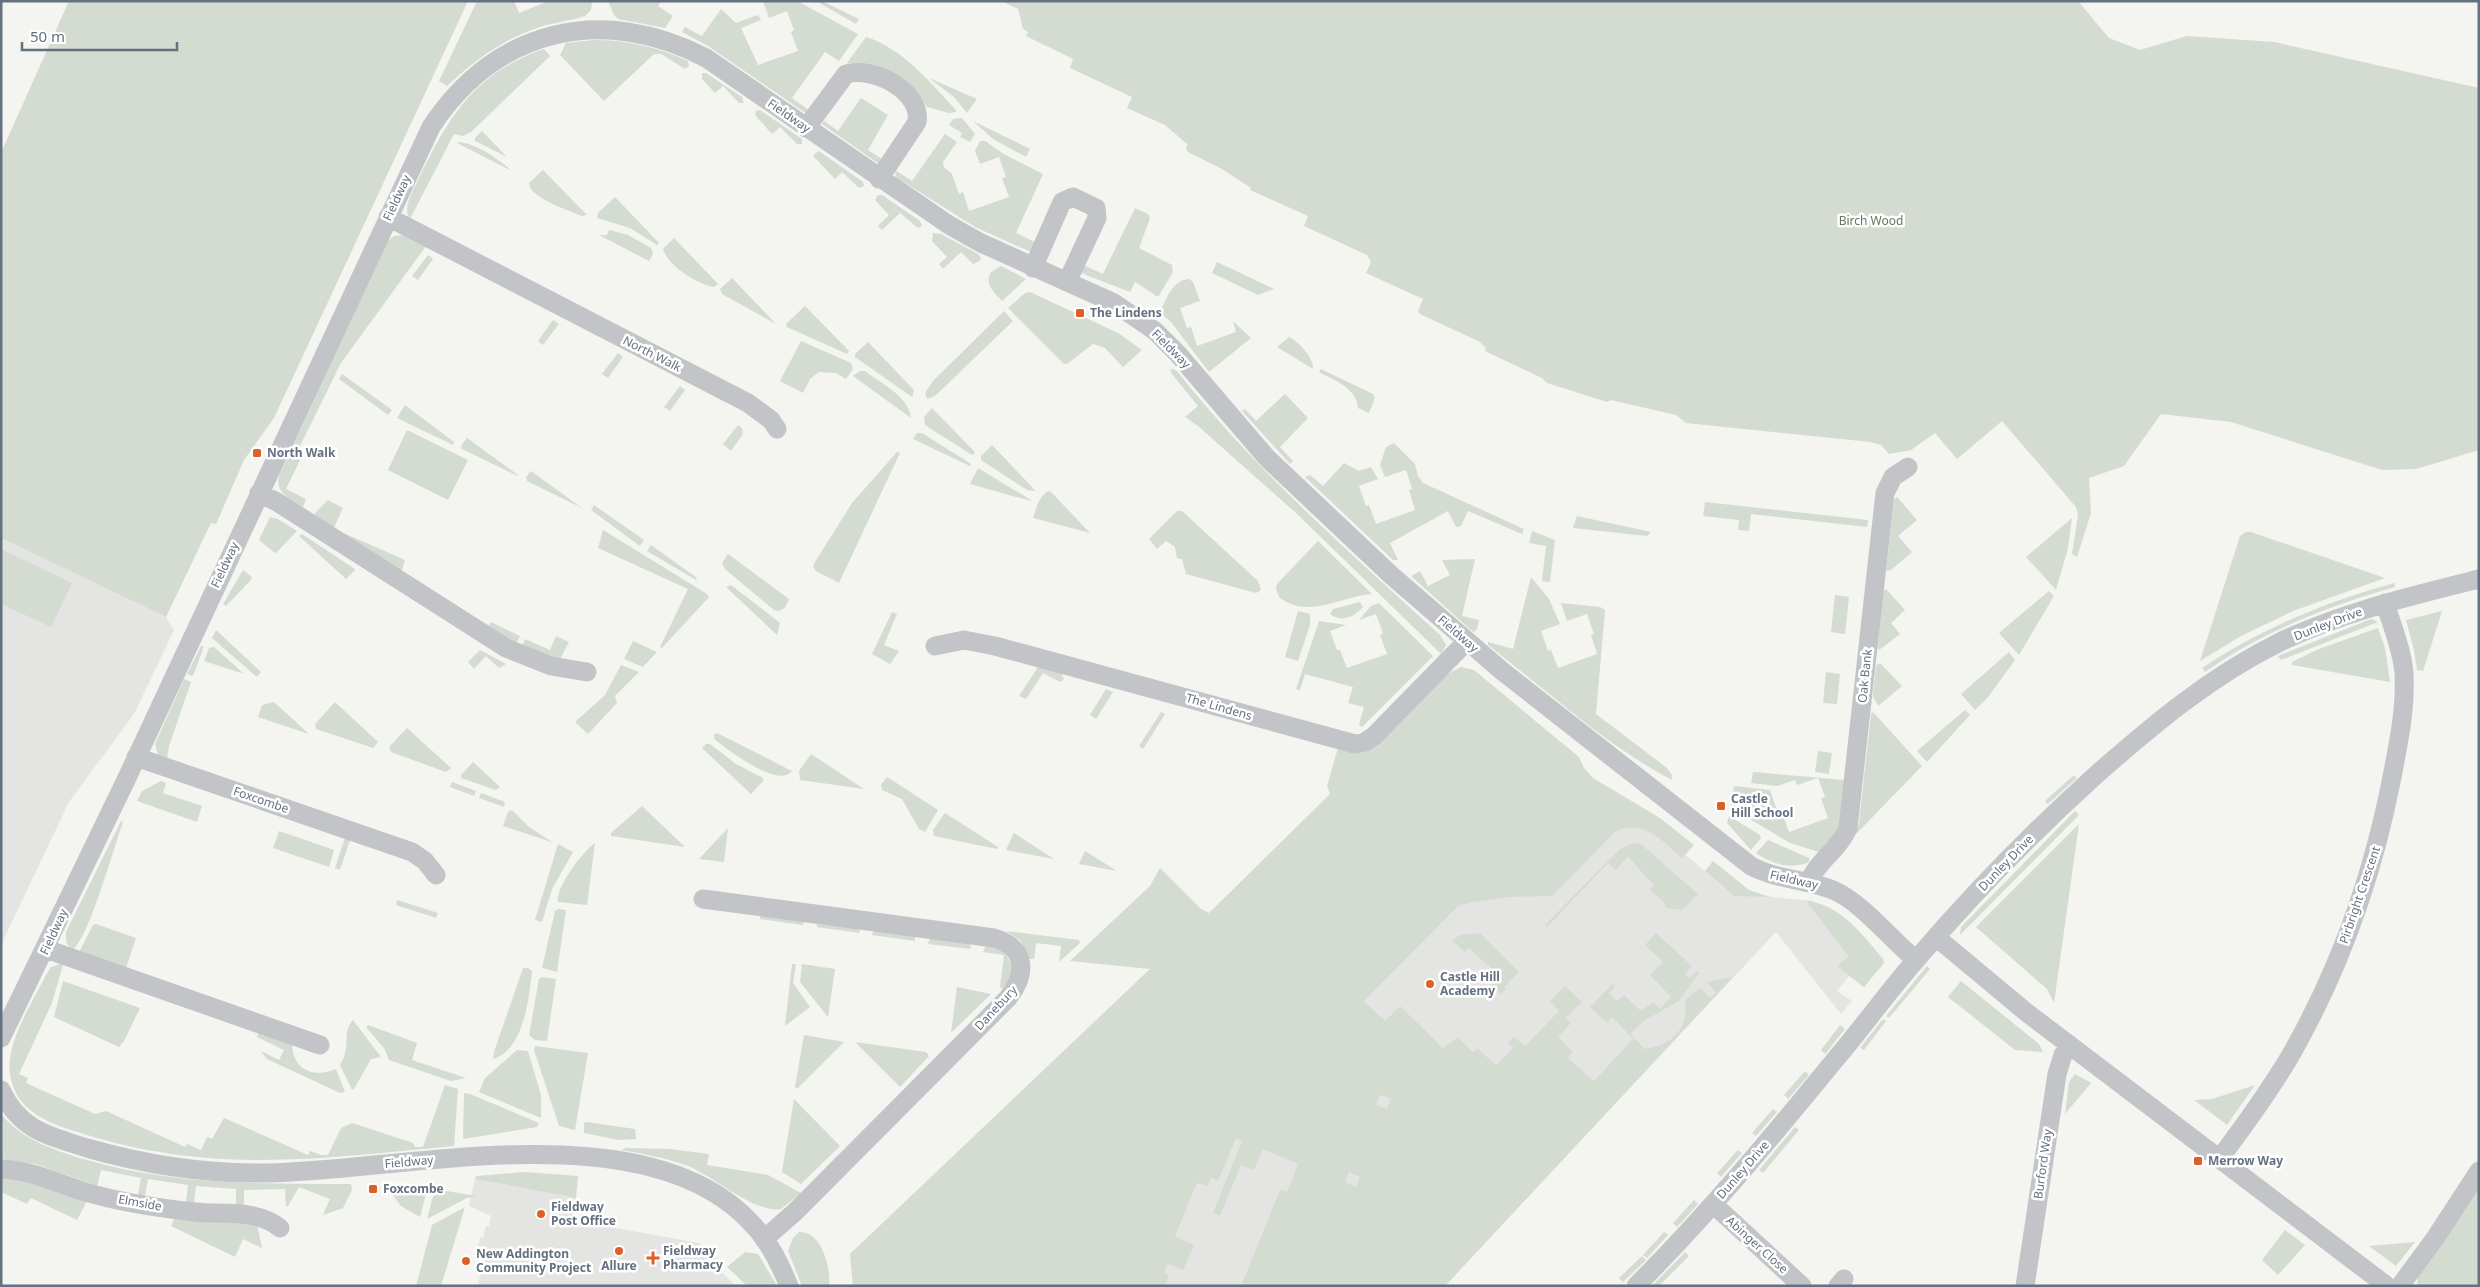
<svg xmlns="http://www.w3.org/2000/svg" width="2480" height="1287" font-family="'Noto Sans',sans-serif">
<rect width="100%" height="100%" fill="#f4f4f0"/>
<path fill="#e4e5e3" d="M1,538L166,617L174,630L134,714L69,802L1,945Z
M1639,815L1734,896H1761L1813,901L1871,979L1864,987L1849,976L1837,991L1852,1001L1841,1014L1776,932L1445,1286H884L850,1254L1207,915Z
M475,1179L576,1198L572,1220L699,1243L719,1261L715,1266L736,1286H478L485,1247L478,1246L480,1238H483L486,1226H489L491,1216L469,1206Z"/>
<path fill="#d4dbd1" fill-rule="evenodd" d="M69,1H468L274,418L244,460L216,524L211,523L166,617L1,538V153Z
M477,1H514L519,13L549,1H592L591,10L585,16C571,21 555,22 540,27C503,39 475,60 447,86L439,81Z
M608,1H661L658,6L673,16L665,28L618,19L614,15Z
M763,1H797L858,34L839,61L825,52L792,98L810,111L807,114L708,46L682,32L685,27L702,36L721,9L736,23L758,15L761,20L741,28L758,65L798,51L791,32L794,30L787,11L769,18Z
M816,1H822L859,19L856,24Z
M1001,1H2078L2109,38L2140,50L2187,36L2274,42L2479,88V450L2416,469L2382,470L2231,422L2161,414L2124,466L2089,478L2091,513L2077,557L2072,554L2078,515L2076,507L2002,421L1957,459L1935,433L1911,450L1889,454L1881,445L1871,442L1686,423L1676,415L1611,400L1607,402L1547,383L1542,378L1485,351L1486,348L1480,342L1420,314L1418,311L1423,299L1366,273L1371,262L1367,255L1304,226L1308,216L1250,190L1251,188L1222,169L1188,152L1186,149L1187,144L1165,125L1127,108L1132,97L1070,68L1073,59L1026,36L1028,32L1023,29L1018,9Z
M866,37C902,48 931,83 956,110V112L949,113L927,107L918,93L864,65L847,63Z
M594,40C627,40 657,47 688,61L689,66L685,69L661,54H654L604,101L560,55L566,43Z
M544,49L550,56L471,132L463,136L454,134L410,219C402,207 413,191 418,180C449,116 474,73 544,49Z
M702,73H706L742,97L744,103H739L723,86L715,93L702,79Z
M929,78L977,99L967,113L954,97Z
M861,98L888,115L868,150L882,159L879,164L822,124L824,121L838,131Z
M760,110L802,139V144H797L780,127L772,134L755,115L756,111Z
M962,118L975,134L970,142L960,137L962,133L949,125L953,119Z
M973,121L1030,149L1026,157L993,139Z
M482,131L507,157L475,141V138Z
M945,134L957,142L943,162L944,167L952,174L959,194L963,192L969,211L1009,197L1002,178L1006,177L999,157L980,164L975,151L980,141H985L1002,153L1043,174L1016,233L1037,243L1031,252L975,227L896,177L895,170L912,181Z
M459,142C478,144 498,159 512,171L457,143Z
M819,151L863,182L864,186L859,188L842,172L835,179L814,157V154Z
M543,170L587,215L582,216C570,211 528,197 529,183Z
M878,195H882L920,221L922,226L918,228L900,213L882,230L878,226L889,215L875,200Z
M615,197L659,243L657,245L630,228L597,218L598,213Z
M1135,208L1148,214L1150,218L1139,248L1172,265L1173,272L1158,297L1135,282L1130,292L1081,273L1083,265L1103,274Z
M609,230L628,235L651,248L653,254L649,261L599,235H607Z
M933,233L941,234L978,254L981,258L980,261L973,264L961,252L943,269L939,264L947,257L932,241Z
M405,235L426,246L341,363L299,448L304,452L286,489L306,499L303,507C290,499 275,493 279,476L387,242L394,236Z
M674,238L718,284L714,287C697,284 668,266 663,249Z
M428,255L433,259L418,280L412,276Z
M1217,262L1274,289L1258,295L1212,273Z
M1001,266L1026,279L1002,301C994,292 984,285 991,272Z
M732,278L776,324L722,294L720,289Z
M1189,279L1193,282L1200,301L1180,308L1187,328L1191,327L1197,346L1236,332L1233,321L1251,338L1209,372L1171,322L1160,313C1166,300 1172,280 1189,279Z
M1030,292L1118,333L1142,350L1123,367L1105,348L1093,344L1067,364H1064L1008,308L1025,293Z
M805,306L849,351L847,354L787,327L786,324Z
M1004,311L1013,321L935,396L927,399L925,393L933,381Z
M553,320L559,324L543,345L538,341Z
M1289,337C1299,342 1314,358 1313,369L1277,347Z
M801,341L851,363L853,369L846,379L836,373L819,372L810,379L803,393L780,381Z
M868,342L914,390L912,397L855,357V354Z
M618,353L623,357L608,378L602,374Z
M1172,369L1177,371C1254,469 1348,551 1440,635L1446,645L1441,654L1296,513L1198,426L1185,417L1198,406L1172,374L1170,370Z
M1321,369L1373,394L1375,398L1369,413L1358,408C1356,387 1335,381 1319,372Z
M860,371H865C880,383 909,396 911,418L853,376Z
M342,374L392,410L388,415L339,379Z
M680,386L685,390L670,411L664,407Z
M1285,394L1308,418L1280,447L1293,461L1290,464L1242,411L1245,409L1256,421Z
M405,405L454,442L453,445L397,418Z
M932,408L972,449L975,453L972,455L925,425L924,417Z
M738,425L742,428L743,434L731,451L723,444Z
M407,430L468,460L448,500L388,470Z
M917,433H922L971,464L970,466L913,439Z
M467,438L518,475V476L462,449L461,446Z
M1394,443L1415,464L1418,476L1423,483L1524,529L1522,534L1468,511L1461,526L1456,527L1448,511L1390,543L1398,560H1393L1305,477L1310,475L1323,486L1344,463L1359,471L1371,467L1378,479L1359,486L1366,506L1369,505L1376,524L1415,510L1409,490L1412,489L1406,470L1385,477L1380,465L1386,447Z
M992,445L1032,487L1035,491L1027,490L981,460V456Z
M897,452L900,453L898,457L839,583L816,571L813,567L815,562L852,503Z
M978,468L1031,500V501L970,484Z
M531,471L582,508L527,481L526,477Z
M1049,491L1051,492L1090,533L1033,518C1036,509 1039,495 1049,491Z
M1897,497L1917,520L1898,536L1912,552L1891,570L1886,571L1894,500Z
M328,500L343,508L334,528L314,514Z
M1705,502L1868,520L1867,527L1751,514L1749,531L1738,530L1739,520L1703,516Z
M594,505L644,540L640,546L591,510Z
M1177,511H1182L1258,581L1261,590L1256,593L1186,574L1182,559L1177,558L1175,547L1166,541L1157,549L1149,539Z
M1577,516L1651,532L1647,536L1573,528Z
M270,517L278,519L297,531L277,552L275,553L259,540Z
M2072,518L2068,548L2056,590L2026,557Z
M603,530L707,594L709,597L662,648L660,647L688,589L598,548Z
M339,531L405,560L402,570L400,571Z
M1532,531L1555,540L1550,582L1542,581L1546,546L1529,543Z
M2246,532H2251L2385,578L2293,611L2241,636L2200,661L2240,536Z
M302,534L355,569V570L346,579L299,536Z
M1318,541L1372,594C1342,596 1307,620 1279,597L1276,589L1277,584Z
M651,545L697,578L696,580L647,551Z
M1,549L72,583L51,627L1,604Z
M728,554L789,599L785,608L778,611L774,610L725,569L722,563Z
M1475,559L1462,616L1479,620L1477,630L1473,632L1411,576L1420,571L1428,586L1450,575L1442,560Z
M243,570L252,577L251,580L226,606L223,604Z
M1531,577L1549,599L1560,624L1541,631L1548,651L1551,650L1558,668L1597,654L1591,635L1594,634L1587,614L1567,621L1561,603L1600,607L1605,610L1596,714L1667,768L1672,775V780C1605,745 1548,691 1488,645V642L1513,649Z
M2394,583L2395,587C2328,606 2262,632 2205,672L2202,668C2261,629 2325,602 2394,583Z
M731,585L780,623L777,635L726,587Z
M1886,589L1905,610L1891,623L1900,634L1879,650L1878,648L1882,592Z
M2049,591L2054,596L2019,655L1999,633Z
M1835,595L1849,597L1845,634L1831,632Z
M1360,602L1363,607C1354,617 1342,623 1330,614L1333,609Z
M1379,603L1433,656L1362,727L1359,725L1364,707L1348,703L1353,687L1305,674L1300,690L1296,689L1319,621L1346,625L1330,631L1337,650H1340L1347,668L1387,654L1380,635L1383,633L1376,614L1359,620L1371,606Z
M1298,611L1310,614V625L1298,661L1285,657Z
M2442,611L2423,671L2417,670L2414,650L2406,620Z
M892,612L897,614L884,645L899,651L890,664L872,654Z
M2371,619L2378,622L2281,660L2278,656Z
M491,622L520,636L516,644L487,629Z
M2378,628L2385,648L2390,682L2292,665V662L2319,649Z
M216,630L261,672L257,677L212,638Z
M556,636L569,642L559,661L522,646L525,639L550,650Z
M633,641L657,652L643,667L624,659Z
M201,646H204L193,676L187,674Z
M214,647L244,674L204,661L209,648Z
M480,650L506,664L499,668L486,656L474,669L468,662Z
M2009,652L2015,660L1988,697L1975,710L1961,694Z
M1880,663L1902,686L1878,706L1873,696L1876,666Z
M621,665L639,672L615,696L617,703L588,734L575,722L605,695Z
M1038,667L1061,673L1064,679L1060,682L1043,673L1026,699L1019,696Z
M1461,667L1474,670L1579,757L1584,768L1593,778L1660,818L1694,845L1682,858C1662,841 1644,819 1616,831L1552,896L1510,897L1467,903L1457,907L1364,1001L1385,1021L1400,1006L1443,1048L1458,1037L1472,1052L1478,1049L1496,1065L1513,1048L1508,1043L1514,1037L1525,1046L1559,1011L1550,1001L1565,986L1582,1002L1566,1018L1571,1023L1558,1037L1573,1052L1568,1058L1594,1081L1633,1039L1612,1017L1607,1023L1590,1007L1612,984L1615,987L1609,993L1617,1001L1624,995L1641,1011L1653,1002L1660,1009L1671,997L1650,975L1663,962L1645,945L1656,933L1692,966L1685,974L1689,978L1697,971L1699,973L1679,1001L1644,1021L1630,1034L1645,1049C1674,1044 1688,1029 1685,1000L1700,988L1710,998L1716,992L1706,982L1733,977L1445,1286H1241L1280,1190L1287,1192L1298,1164L1263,1149L1254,1170L1241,1165L1220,1216L1213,1213L1242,1141L1236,1138L1218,1181L1211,1178L1207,1186L1197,1183L1175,1236L1194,1245L1183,1270L1167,1264L1164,1273L1169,1275L1165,1286H853L850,1254L1150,969L1070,961L1150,886L1160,868L1201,909L1209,913L1330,794L1327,786L1338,748L1353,751L1442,677ZM1380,1095L1391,1099L1387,1109L1376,1105ZM1349,1172L1360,1177L1356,1187L1345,1182Z
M1826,672L1840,674L1837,704L1823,703Z
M184,679L191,682L169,746L167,759L158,755L155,744Z
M1106,689L1113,692L1096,719L1090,715Z
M274,702L309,734L258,717L262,705Z
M335,702L378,742L373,748L316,729L315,724Z
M1965,710L1970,715L1927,762L1917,751Z
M1161,712L1165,714L1143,749L1139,746Z
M1873,712L1922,766L1855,835L1859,823L1871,714Z
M407,728L451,768L446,772L391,752L389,747Z
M717,733L792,771C778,789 729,750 715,740L714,735Z
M706,744H710L736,764L763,778V781L751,794L702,748Z
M1818,751L1832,753L1829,774L1815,772Z
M811,754L864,789L800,780L799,771Z
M473,762L500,787L496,790L461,778V775Z
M1753,772L1845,780L1838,831L1819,852L1790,843L1731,808L1734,786L1770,790L1778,814L1782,813L1789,832L1828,818L1821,798L1825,797L1818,778L1797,785L1795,780L1777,786L1751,783Z
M2074,775L2077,778L2048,804L2045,801Z
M887,777L938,810L925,832L919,829L902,799L882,790L881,785Z
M161,781L166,783L163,793L202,806L197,822L137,801L142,791Z
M452,782L476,791L474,796L450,787Z
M481,793L505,802L504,807L479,798Z
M642,806L685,847L611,836V833Z
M512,810L529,827L552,842L503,826L508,812Z
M2075,811L2079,815L1960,935L1961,927Z
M945,813L998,847L997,849L934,836L933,830Z
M1729,816L1760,835L1761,838L1751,850L1727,823Z
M121,821L123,822L121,828C113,850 88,941 72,950L66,942V932Z
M2079,824L2054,1003L2047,989L1976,927Z
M728,828L724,862L699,859Z
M279,831L334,850L329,867L273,848Z
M1014,833L1054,859L1006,850Z
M345,838L350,840L340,870L335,868Z
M1768,840L1809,858V862C1790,870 1772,864 1756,853Z
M595,843L587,905L558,902C555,888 583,851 595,843Z
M1633,843L1641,844L1698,894L1682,910L1666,908L1663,901L1650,890L1654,885L1628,857L1616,870L1608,863L1547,927L1545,925L1620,849Z
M558,844L573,852L552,889L542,922L535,920Z
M1085,851L1117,871L1079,864Z
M1713,861L1749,890L1770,897L1734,896L1705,871Z
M397,900L438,913L436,918L396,905Z
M1806,901C1840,904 1862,934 1883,959L1884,963L1864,987L1837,966L1849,957Z
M558,909L566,910L557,972L542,968L555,911Z
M760,915L804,922L803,925L760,919Z
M96,924L136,938L126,968L79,952L93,925Z
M817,924L859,928L860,933L817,927Z
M874,930L915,936V941L872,935Z
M1006,931L1079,940L1080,943L1059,962L1061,946L1036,943L1034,959H1029L1021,941Z
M1480,933L1519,972L1504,987L1506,989L1501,994L1490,983L1497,974L1469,948L1465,952L1453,941L1459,935Z
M930,938L970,944L971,949L928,944Z
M986,945C1003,948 1008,955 1013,970L1004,990L1000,987L1004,955L983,952Z
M60,964L63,965L52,1003L19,1074L28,1078L26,1083L95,1114L106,1111L185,1147L187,1144L201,1150L207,1137L212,1139L224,1118L308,1155L310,1151L321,1155H328L341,1128L352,1123L413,1143L415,1147H423L445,1085L458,1089L454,1146C322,1158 214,1175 84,1134C51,1124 16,1113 10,1074C5,1043 34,1000 47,973L51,967Z
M792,964H796L793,983L810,1007L785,1026Z
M802,964L835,969L828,1017L800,982Z
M1927,966L1930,969L1889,1018L1886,1016Z
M523,968H528L532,971C529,998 524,1050 493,1059L494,1052Z
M542,977L556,979L547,1041L535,1040L529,1035L539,979Z
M63,981L140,1008L124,1041L119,1047L54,1017Z
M1961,981L2039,1044L2043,1052L2015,1050L1948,997Z
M957,987L991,994L951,1033Z
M1883,1019L1886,1021L1864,1050L1860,1048Z
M353,1020L381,1057L371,1059L354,1089L352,1090L340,1065C352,1046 341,1033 353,1020Z
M368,1025L417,1043L412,1060L466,1078L451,1081L389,1060L384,1048L366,1027Z
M1840,1025L1845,1029L1825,1054L1821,1050Z
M259,1031L292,1043C292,1069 313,1079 336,1069L345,1092L340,1093L267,1059L261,1051L279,1060L284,1050L257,1037Z
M804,1035L844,1042L797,1089L795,1087Z
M855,1042L926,1052L929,1056L900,1087Z
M535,1046L588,1053L575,1130L559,1126L534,1050Z
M517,1050L528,1051L541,1095V1118L479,1092L485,1078Z
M1805,1071L1809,1075L1788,1099L1784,1095Z
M2075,1074L2091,1083L2065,1114L2069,1082Z
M2255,1085L2227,1125L2194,1100L2212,1099Z
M464,1093L470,1094L539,1123L537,1127L463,1139Z
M794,1099L840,1146L801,1184L782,1172Z
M1773,1109L1777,1112L1756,1136L1752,1133Z
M1,1114C23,1140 51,1149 83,1159C171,1185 260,1184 351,1184L352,1190L343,1208L323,1215L330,1199L299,1187L288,1206H286L285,1189L244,1190V1207H236V1189L196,1186L194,1203L186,1202L188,1185L148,1179L145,1196L138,1195L141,1178L101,1170L97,1186L36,1164L1,1159Z
M586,1122L635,1129L636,1139L619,1140L584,1133V1123Z
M1795,1127L1799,1130L1763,1173L1759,1170Z
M626,1148L670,1149L709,1154L707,1165L768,1175L801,1193L781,1209C753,1213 715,1177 688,1166C667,1158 644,1154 621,1150Z
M1738,1150L1742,1153L1721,1177L1717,1173Z
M525,1172L578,1176L576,1198L475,1179L476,1176Z
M1,1177H13L87,1201L77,1220L31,1198L27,1204L1,1192Z
M424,1185L428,1186L420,1217L401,1206L392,1194L394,1190Z
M2479,1186V1286H2417L2418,1277Z
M435,1189L476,1196V1197L467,1198L427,1219Z
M1694,1200L1698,1204L1677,1227L1673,1223Z
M465,1207L441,1286H416L432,1225Z
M174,1219L257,1224L262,1248L243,1239L235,1257L171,1226Z
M2285,1230L2305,1245L2278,1275L2262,1260Z
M799,1232C822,1231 831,1268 829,1286H802L788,1251L793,1238Z
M1664,1232L1668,1235L1647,1258L1643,1255Z
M2415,1242L2396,1266L2369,1246Z
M745,1252L758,1254L777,1286H747L727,1267Z
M1685,1252L1689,1256L1659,1286H1652Z
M1642,1256L1646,1260L1623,1282L1619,1278Z"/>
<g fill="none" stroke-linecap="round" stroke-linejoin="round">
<path stroke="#c2c4c8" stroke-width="19" d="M806,128L846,74C873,66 922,91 917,122L879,179
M388,217L748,403L771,420L777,429
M1033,268L1062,202L1073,197L1096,208L1097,218L1067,282
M259,493L277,502L506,648L551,666L587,672
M935,646L964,640L995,646L1355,744L1365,742L1374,736L1466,642
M136,757L412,852L425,861L436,875
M1809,882C1817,861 1839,850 1848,828L1885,493L1893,477L1908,467
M703,899L994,938C1027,948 1027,974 1008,998L796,1211L764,1239
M1936,937L2026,1012L2387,1286
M46,949L320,1045
M1,1038L126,780L431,127C496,28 603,4 706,58L949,225L981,243L1114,303L1155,331L1178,354L1267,458L1391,575L1502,671L1751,866C1777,880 1806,879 1833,890C1863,903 1890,939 1916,960
M1,1090C19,1130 49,1136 87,1148C146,1165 207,1174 268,1173C405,1171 651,1108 754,1226C770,1243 780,1264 789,1286
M2220,1158C2244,1126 2268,1093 2289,1058C2338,973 2372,878 2391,782C2398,746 2406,709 2404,673C2402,649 2392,626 2385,603
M1,1169C30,1170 55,1182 82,1191C118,1202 157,1208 195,1212C223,1215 257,1209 280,1228
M1713,1204L1802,1286
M1636,1286C1707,1215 1771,1138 1834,1061C1862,1028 1887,993 1916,960C1972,894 2033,832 2097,774C2154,724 2211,676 2280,642C2343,612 2411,596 2479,579
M1838,1286L1844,1279
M2025,1286L2057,1074L2063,1055L2070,1045
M2400,1286L2436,1237L2479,1171"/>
</g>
<g fill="#dd6127" stroke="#fff" stroke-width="2">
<rect x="1075" y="308" width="10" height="10" rx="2.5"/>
<rect x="252" y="448" width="10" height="10" rx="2.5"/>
<rect x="1716" y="801" width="10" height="10" rx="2.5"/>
<circle cx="1430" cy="984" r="5"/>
<rect x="2193" y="1156" width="10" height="10" rx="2.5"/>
<rect x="368" y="1184" width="10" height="10" rx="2.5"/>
<circle cx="541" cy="1214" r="5"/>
<circle cx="619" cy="1251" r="5"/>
<path d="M650.5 1250.5h5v5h5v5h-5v5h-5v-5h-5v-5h5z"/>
<circle cx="466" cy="1261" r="5"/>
</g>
<g text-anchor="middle" stroke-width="5" stroke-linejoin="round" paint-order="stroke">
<g font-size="12" fill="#647180" stroke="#fff">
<text transform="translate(789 116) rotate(35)" y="4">Fieldway</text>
<text transform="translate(397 198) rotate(-65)" y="4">Fieldway</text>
<text transform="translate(1171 349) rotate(45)" y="4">Fieldway</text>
<text transform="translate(652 354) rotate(27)" y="4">North Walk</text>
<text transform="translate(225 565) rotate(-65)" y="4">Fieldway</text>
<text transform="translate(2328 624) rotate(-21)" y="4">Dunley Drive</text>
<text transform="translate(1458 634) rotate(41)" y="4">Fieldway</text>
<text transform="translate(1865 676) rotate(-84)" y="4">Oak Bank</text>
<text transform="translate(1219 707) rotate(16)" y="4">The Lindens</text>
<text transform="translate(261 800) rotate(19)" y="4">Foxcombe</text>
<text transform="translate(2006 863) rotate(-46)" y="4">Dunley Drive</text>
<text transform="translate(1794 880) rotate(13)" y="4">Fieldway</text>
<text transform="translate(2360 895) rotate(-71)" y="4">Pirbright Crescent</text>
<text transform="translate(54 932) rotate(-65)" y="4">Fieldway</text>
<text transform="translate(996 1008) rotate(-47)" y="4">Danebury</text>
<text transform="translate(409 1162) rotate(-5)" y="4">Fieldway</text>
<text transform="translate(2043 1164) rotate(-82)" y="4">Burford Way</text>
<text transform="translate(1743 1170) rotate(-49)" y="4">Dunley Drive</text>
<text transform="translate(140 1203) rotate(10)" y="4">Elmside</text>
<text transform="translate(1757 1245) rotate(42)" y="4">Abinger Close</text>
</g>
<g font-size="12" fill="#657862" stroke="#fff">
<text x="1871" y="225">Birch Wood</text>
</g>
<g font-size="12" font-weight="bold" fill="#647180" stroke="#fff" text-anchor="start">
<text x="1090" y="317">The Lindens</text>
<text x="267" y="457">North Walk</text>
<text x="1731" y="803">Castle<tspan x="1731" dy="14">Hill School</tspan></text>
<text x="1440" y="981">Castle Hill<tspan x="1440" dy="14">Academy</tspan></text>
<text x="2208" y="1165">Merrow Way</text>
<text x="383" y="1193">Foxcombe</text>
<text x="551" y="1211">Fieldway<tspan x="551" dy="14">Post Office</tspan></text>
<text x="663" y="1255">Fieldway<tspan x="663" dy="14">Pharmacy</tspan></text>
<text x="476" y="1258">New Addington<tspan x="476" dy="14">Community Project</tspan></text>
<text x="619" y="1270" text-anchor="middle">Allure</text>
</g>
</g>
<rect width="2480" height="1287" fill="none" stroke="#647180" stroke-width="5"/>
<path d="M22 42v8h155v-8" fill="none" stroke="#647180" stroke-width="2.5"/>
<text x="30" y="42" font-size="15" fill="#647180" stroke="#ffffff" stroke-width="4" paint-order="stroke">50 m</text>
</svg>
